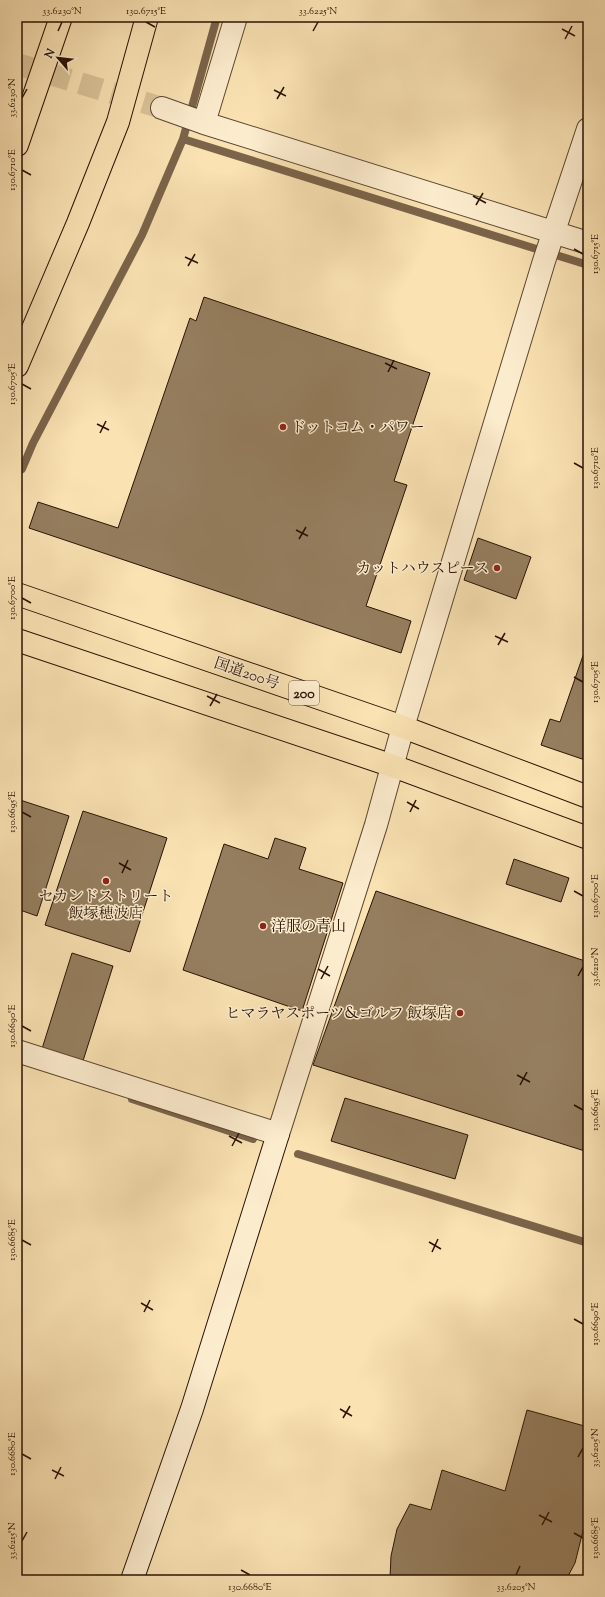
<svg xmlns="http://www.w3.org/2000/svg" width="605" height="1597" font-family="'Sorts Mill Goudy','Noto Serif JP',serif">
<rect width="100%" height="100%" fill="#fae2b3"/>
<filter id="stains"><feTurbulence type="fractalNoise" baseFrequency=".005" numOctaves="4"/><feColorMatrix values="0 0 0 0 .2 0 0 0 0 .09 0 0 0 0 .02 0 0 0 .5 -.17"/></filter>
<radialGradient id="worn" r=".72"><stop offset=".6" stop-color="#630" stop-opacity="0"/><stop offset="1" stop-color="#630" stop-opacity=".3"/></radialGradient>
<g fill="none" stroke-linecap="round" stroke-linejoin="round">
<path stroke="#7b644a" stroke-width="8" d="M183,139L588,265
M22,469L33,443L142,235L183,139L217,17
M132,1099L253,1139
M298,1154L588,1243"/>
</g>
<path fill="#957e5f" stroke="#281204" d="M204,297L430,373L394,481L407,485L366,606L411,621L401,653L29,528L38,502L118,528L190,318L196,321Z
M478,538L531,557L516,599L464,580Z
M586,647L588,648V761L541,745L550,719L560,722Z
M17,799L69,816L37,916L17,909Z
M83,811L167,838L130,952L45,925Z
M275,838L306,848L299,869L343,883L302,1011L183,970L224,844L268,859Z
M514,859L569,878L561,902L506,884Z
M376,891L588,962V1152L313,1065Z
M72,953L113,966L82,1064L41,1052Z
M345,1098L468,1135L455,1179L331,1141Z
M588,1203V1216L584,1215Z
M527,1410L588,1427V1511L575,1563L566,1580H396L390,1578L391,1556L397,1529L410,1504L431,1510L442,1470L505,1491Z"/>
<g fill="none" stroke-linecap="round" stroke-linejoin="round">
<path stroke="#dac399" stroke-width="22" stroke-dasharray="22 11" stroke-linecap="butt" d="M17,64L162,108"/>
<g stroke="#5c4630" stroke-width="24">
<path id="street" d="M162,108L204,123L588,243
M204,123L236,17
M17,1051L278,1134L376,825L403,727L544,261L588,129"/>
</g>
<g stroke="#281204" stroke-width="24">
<path id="secondary" d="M132,1580L192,1409L278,1134"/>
</g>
<g stroke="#281204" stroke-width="24">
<path id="highway" d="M17,145L61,17
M17,366L78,223L118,122L147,17
M17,594L403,727L588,797
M17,640L393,766L588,838"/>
</g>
<use href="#street" stroke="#fcecce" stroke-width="22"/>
<use href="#secondary" stroke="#fcecce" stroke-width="22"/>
<use href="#highway" stroke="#fae2b3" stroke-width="22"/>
</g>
<path fill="none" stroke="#281204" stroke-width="1.5" d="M146,22L155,27M562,29L575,36M58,31L62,22M313,31L318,22M565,39L572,26M274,90L286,96M22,98L27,89M277,99L284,87M22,170L31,175M473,196L486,203M476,205L483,193M574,249L583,254M185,257L198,263M188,266L195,254M385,363L397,369M388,372L394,360M22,384L31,389M97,424L109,430M100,433L106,421M574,463L583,468M296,530L308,536M299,539L306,527M22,598L31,603M495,636L508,642M498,645L505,633M574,677L583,682M207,696L220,703M210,706L217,694M407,802L419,809M22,812L31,817M410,812L416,800M119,863L131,870M122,873L128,860M574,891L583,896M318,969L330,976M578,976L583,967M321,979L328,966M22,1026L31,1031M517,1075L530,1082M520,1085L527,1072M574,1105L583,1110M229,1136L242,1143M232,1146L239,1133M22,1240L31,1245M429,1242L441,1249M432,1252L438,1239M141,1303L153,1310M144,1312L150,1300M574,1319L583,1324M340,1409L352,1416M343,1418L350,1406M22,1454L31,1459M578,1457L583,1448M52,1470L64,1476M55,1479L61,1467M539,1515L552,1522M542,1525L549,1512M574,1533L583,1538M22,1541L27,1532M241,1570L250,1575M516,1575L520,1566"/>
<g fill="#8f2418" stroke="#fcecce" stroke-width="1.5">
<circle cx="283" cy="427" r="4"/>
<circle cx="497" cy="568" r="4"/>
<circle cx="106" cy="881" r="4"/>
<circle cx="263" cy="926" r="4"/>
<circle cx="460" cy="1013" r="4"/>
</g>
<g text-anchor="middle" stroke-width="3" stroke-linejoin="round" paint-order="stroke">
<rect fill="#fcecce" stroke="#685341" stroke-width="1" x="289" y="681" width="30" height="24" rx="3"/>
<g font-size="14" font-weight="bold" fill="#281204">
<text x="304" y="698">200</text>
</g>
<g font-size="15" fill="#281204" stroke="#fcecce" text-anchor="start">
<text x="291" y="432">ドットコム・パワー</text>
<text x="489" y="573" text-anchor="end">カットハウスピース</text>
<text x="106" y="901" text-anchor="middle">セカンドストリート<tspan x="106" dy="17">飯塚穂波店</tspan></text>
<text x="271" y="931">洋服の青山</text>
<text x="452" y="1018" text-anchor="end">ヒマラヤスポーツ&amp;ゴルフ 飯塚店</text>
</g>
<g font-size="15" fill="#281204" stroke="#fcecce">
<text transform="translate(247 673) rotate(19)" y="5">国道200号</text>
</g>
</g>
<rect width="605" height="1597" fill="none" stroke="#fae2b3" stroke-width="44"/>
<g transform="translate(58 58) rotate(298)" stroke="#fcecce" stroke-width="3" paint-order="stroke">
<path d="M0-3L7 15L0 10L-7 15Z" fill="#281204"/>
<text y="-6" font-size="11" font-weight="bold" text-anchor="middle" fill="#281204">N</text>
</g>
<rect x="22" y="22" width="561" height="1553" fill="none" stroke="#281204" stroke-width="1.5"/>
<g font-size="10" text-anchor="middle" fill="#281204">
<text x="62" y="14">33.6230°N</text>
<text x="146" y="14">130.6715°E</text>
<text x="318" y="14">33.6225°N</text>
<text transform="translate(11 98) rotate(-90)" y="4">33.6230°N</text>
<text transform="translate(11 170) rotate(-90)" y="4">130.6710°E</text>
<text transform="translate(594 254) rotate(-90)" y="4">130.6715°E</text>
<text transform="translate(11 384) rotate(-90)" y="4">130.6705°E</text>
<text transform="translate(594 468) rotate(-90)" y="4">130.6710°E</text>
<text transform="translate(11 598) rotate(-90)" y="4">130.6700°E</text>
<text transform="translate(594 682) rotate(-90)" y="4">130.6705°E</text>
<text transform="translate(11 812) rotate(-90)" y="4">130.6695°E</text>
<text transform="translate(594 896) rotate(-90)" y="4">130.6700°E</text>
<text transform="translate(594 967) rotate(-90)" y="4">33.6210°N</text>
<text transform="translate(11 1026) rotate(-90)" y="4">130.6690°E</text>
<text transform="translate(594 1110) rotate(-90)" y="4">130.6695°E</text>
<text transform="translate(11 1240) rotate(-90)" y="4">130.6685°E</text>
<text transform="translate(594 1324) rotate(-90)" y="4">130.6690°E</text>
<text transform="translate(594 1448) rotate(-90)" y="4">33.6205°N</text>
<text transform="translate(11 1454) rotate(-90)" y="4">130.6680°E</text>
<text transform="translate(594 1538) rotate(-90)" y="4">130.6685°E</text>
<text transform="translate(11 1541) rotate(-90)" y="4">33.6215°N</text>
<text x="250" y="1590">130.6680°E</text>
<text x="516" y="1590">33.6205°N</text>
</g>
<rect width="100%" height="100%" filter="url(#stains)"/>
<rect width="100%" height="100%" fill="url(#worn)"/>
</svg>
